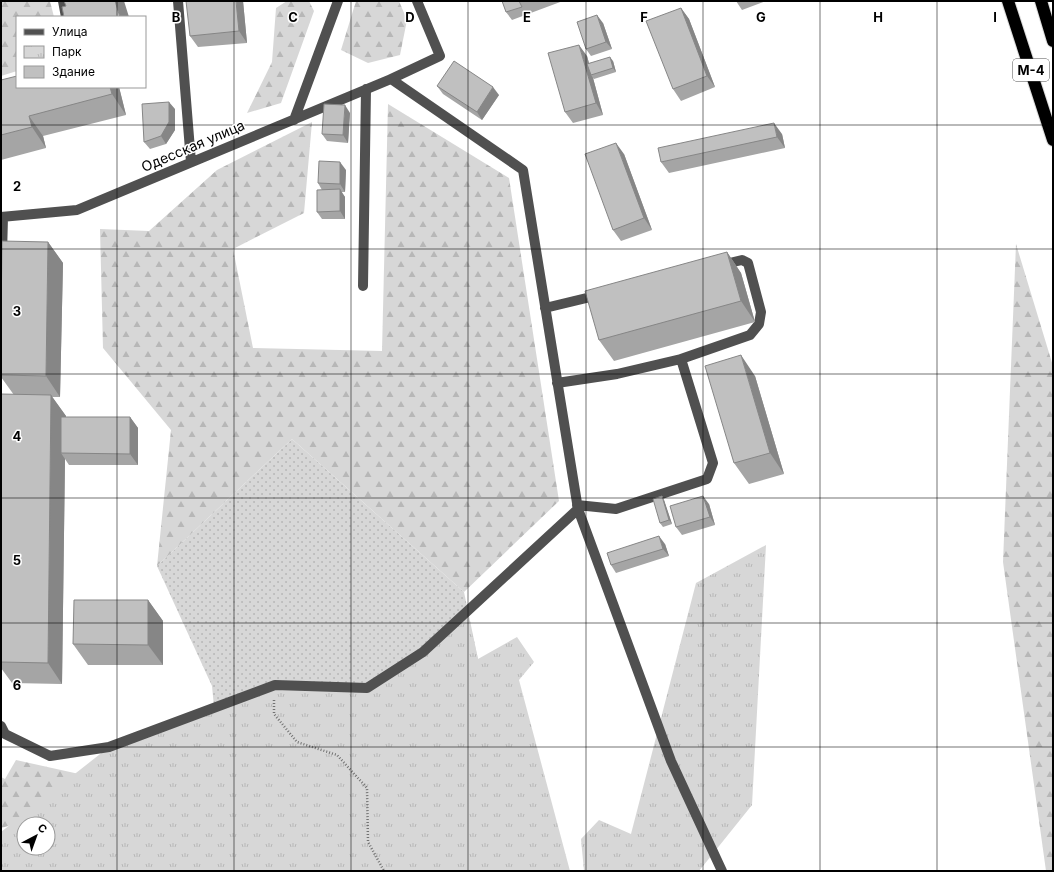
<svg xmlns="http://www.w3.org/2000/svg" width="1054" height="872" font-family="Inter,sans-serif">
<defs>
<pattern id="grass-dots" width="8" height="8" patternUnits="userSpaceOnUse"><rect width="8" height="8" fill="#d7d7d7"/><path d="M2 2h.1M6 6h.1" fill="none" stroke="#b7b7b7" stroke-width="1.8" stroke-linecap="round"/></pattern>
<pattern id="forest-firs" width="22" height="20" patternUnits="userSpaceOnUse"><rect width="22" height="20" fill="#d7d7d7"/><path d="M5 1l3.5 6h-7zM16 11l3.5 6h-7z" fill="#b7b7b7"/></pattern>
<pattern id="park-tufts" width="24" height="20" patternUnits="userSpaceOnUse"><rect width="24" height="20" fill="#d7d7d7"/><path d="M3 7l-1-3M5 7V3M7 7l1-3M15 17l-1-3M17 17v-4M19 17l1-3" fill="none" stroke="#b7b7b7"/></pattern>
</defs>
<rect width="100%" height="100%" fill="#fff"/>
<path fill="url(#grass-dots)" d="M292,439L464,592L478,659L218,748L212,686L157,566Z"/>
<path fill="url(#forest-firs)" d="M1,1H50L54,17H17V71L1,76Z
M287,1H309L314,11L281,103L247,113L272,62L276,8Z
M356,1H399L407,20L400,55L368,63L341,50Z
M388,104L509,178L559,501L464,592L292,439L157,566L171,430L103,348L100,229L149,231L217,170L312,122L304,213L233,249L253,348L382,351Z
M1016,244L1053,366V871H1046L1003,562Z
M16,760L79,774L125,871H1V859L24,848H48V824L26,821L1,828V777L5,779Z"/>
<path fill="url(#park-tufts)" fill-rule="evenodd" d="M766,545L752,805L699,871H584L581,839L599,820L631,834L696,583Z
M467,611L478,659L517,637L534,662L519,680L570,871H1V832L109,747L275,685L367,688L423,652ZM24,824H48V848H24Z"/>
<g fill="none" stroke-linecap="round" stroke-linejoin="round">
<g stroke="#dbdbdb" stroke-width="14">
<path id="highway" d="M1008,1L1053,140
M1041,1L1053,41"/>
</g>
<path stroke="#727272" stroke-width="2.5" stroke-dasharray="1 2" stroke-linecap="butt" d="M274,700V714L297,742L337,755L367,788L368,842L384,871"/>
<path stroke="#505050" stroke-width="10" d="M63,1L66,17
M178,1L191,162
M391,79L523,170L578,509L671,761L722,871
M294,120L338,1
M1,217L77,210L391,79L440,56L417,1
M363,286L366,89
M1,292L3,217
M545,308L599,295
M681,359L750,335L759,324L761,312L748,263L742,260L721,265
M557,383L617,374L681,359L713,463L707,479L616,509L577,505
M1,726L5,734L50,756L109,747L275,685L367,688L423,652L578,509"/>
<use href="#highway" stroke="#000" stroke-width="12"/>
</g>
<path fill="#a5a5a5" d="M243,1L247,43L198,47L190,36Z
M502,1H563L528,14L527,13L528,14L512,20L506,12Z
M736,1H766L742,10Z
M681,8L689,19L715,87L681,101L673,89Z
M603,23L612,49L591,56L586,49Z
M587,56L589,63L613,61L616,72L594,79L593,78L603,115L573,123L565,112Z
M1,80L119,87L126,115L43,136L46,148L1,160Z
M437,86L499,95L482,120L443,94Z
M175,109V130L166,144L150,149L144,142Z
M350,113L348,143L327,141L322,134Z
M782,134L785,148L669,173L661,162Z
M624,154L652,230L621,241L613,230Z
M346,170L345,192H341L345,197V219H322L317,212L322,190L318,183Z
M48,242L63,263L60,397H52L66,416V417H130L138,428V465H69L65,459L62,684L12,683L1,668V394L14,395L1,377V322Z
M727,252L741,273L755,322L614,361L599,340Z
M755,376L784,474L749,484L734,463Z
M664,500L672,524L663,527L660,523Z
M709,504L715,525L682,535L676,527Z
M665,544L669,556L616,573L611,565Z
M148,600L163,621V665H88L73,644Z"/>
<path fill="#868686" d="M115,1H124L129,17H120Z
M236,1H243L247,43L239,31Z
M681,8L689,19L715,87L707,76Z
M597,15L603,23L612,49L606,42Z
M579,45L587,56L592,75H591L593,78L603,115L596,103Z
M610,57L613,61L616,72L613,68Z
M110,87H119L126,115L112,94Z
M493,87L499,95L482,120L477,112Z
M169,102L175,109V130L166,144L161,136Z
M345,105L350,113L348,143L343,135Z
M29,116L43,136L46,148L32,127Z
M774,123L782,134L785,148L777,137Z
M616,143L624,154L652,230L644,218Z
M340,162L346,170L345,192L340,184Z
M340,189L345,197V219L340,211Z
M48,242L63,263L60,397L46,376Z
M727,252L741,273L755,322L741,301Z
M741,355L755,376L784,474L770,453Z
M51,395L66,416L65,453H61L65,459L62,684L48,663Z
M130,417L138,428V465L130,454Z
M662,496L664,500L672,524L669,520Z
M703,496L709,504L715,525L710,517Z
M659,536L665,544L669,556L663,549Z
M148,600L163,621V665L148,645Z"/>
<path fill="#c0c0c0" stroke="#868686" d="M64,1H115L120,17H64L62,7L66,6Z
M186,1H236L239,31L190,36Z
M502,1H519L522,7L506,12Z
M681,8L707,76L673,89L646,21Z
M597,15L606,42L586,49L577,22Z
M579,45L596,103L565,112L548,53Z
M610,57L613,68L591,75L587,64Z
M454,61L493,87L477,112L437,86Z
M17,76V87H110L112,94L29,116L32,127L1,135V80Z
M169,102V122L161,136L144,142L142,104Z
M324,104L345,105L343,135L322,134Z
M774,123L777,137L661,162L658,148Z
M616,143L644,218L613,230L585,154Z
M319,161L340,162V184L318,183Z
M340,189V211L317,212V190Z
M2,241L48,242L46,376L1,375V322Z
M727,252L741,301L599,340L585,291Z
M741,355L770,453L734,463L705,366Z
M1,394L51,395L48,663L1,662Z
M61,417H130V454L61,453Z
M662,496L669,520L660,523L653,499Z
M703,496L710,517L676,527L670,506Z
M659,536L663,549L611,565L607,553Z
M74,600H148V645L73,644Z"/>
<path fill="none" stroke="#000" stroke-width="1" stroke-opacity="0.55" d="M117,1V17M234,1V871M351,1V871M468,1V871M586,1V871M703,1V871M820,1V871M937,1V871M117,87V871M1,125H1053M1,249H1053M1,374H1053M1,498H1053M1,623H1053M1,747H1053"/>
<g text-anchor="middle" stroke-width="3" stroke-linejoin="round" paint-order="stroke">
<rect fill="#fff" stroke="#4c4c4c" stroke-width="1" x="1013" y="59" width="36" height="22" rx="3"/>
<g font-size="13" font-weight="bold" fill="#000">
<text x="1031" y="75">М-4</text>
</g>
<g font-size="14" fill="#000" stroke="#fff">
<text transform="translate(193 146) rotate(-23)" y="5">Одесская улица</text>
</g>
</g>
<g font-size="13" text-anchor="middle" font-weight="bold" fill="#000" stroke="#fff" stroke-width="3" stroke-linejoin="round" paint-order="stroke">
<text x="176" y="22">B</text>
<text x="293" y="22">C</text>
<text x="410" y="22">D</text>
<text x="527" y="22">E</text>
<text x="644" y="22">F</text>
<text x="761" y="22">G</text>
<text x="878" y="22">H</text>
<text x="995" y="22">I</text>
<text x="17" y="191">2</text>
<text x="17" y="316">3</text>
<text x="17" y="441">4</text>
<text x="17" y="565">5</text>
<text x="17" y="690">6</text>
</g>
<rect width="1054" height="872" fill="none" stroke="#000000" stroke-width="4"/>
<rect x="16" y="16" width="130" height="72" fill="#ffffff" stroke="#999999"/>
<rect x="24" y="29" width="20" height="6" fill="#505050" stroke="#999999"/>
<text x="52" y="36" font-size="12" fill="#000000">Улица</text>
<rect x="24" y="46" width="20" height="12" fill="url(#park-tufts)" stroke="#999999"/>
<text x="52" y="56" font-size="12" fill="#000000">Парк</text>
<rect x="24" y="66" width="20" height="12" fill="#c0c0c0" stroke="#999999"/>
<text x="52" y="76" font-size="12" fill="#000000">Здание</text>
<g transform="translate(36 836) rotate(41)"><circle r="19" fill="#ffffff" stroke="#999999"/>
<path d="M0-3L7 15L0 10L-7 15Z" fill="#000000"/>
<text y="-6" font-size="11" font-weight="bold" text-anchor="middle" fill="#000000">С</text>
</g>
</svg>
